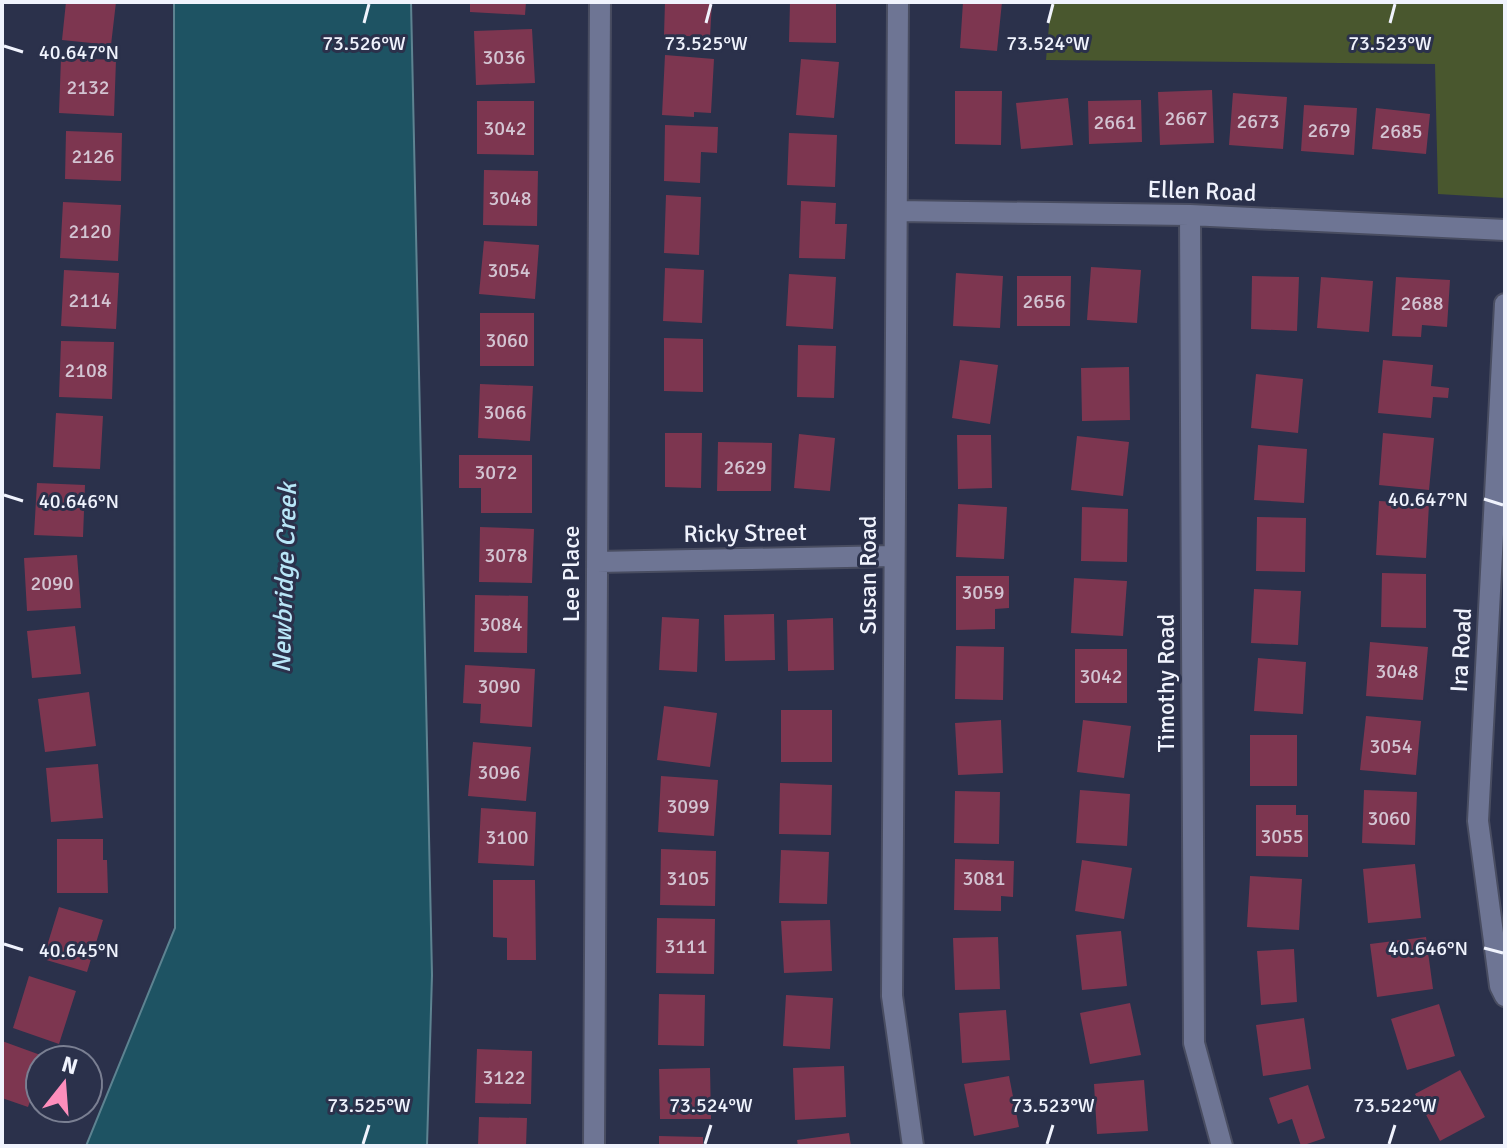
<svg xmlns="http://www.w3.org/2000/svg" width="1507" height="1148" font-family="Signika,sans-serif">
<rect width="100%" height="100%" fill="#2b314b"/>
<path fill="#49572e" d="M1051,2H1505V198L1438,194L1435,64L1046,60Z"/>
<path fill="#1e5363" stroke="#5d8391" stroke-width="2" d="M174,2H411L432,975L427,1146H86L175,928Z"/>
<path fill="#7d3650" d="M66,2H116L111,45L62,40Z
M470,2H526L525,15L470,12Z
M665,2H712L710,37L664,35Z
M790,2H836V43L789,42Z
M963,2H1002L997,51L960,48Z
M532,29L535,83L476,85L474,31Z
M665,55L714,59L711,113L694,112V117L662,115Z
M61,58L116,60L114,116L59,113Z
M801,59L839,62L834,118L796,115Z
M1212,90L1214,143L1160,145L1158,92Z
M955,91H1002L1001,145L955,144Z
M1233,93L1287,97L1283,149L1229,145Z
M1068,98L1073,145L1021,149L1016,103Z
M1141,100L1142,142L1089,144L1088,101Z
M477,101H534V155L477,154Z
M1304,105L1357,108L1354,155L1301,151Z
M1376,108L1430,114L1426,154L1372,149Z
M665,125L718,127L717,153L701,152L700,183L664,181Z
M66,131L122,133L121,181L65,179Z
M789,133L837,135L835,187L787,185Z
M484,170L538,171L537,226L483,225Z
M666,195L701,197L699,255L664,253Z
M801,201L836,203L835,224H847L845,259L799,258Z
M63,202L121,205L118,261L60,258Z
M484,241L539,245L535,299L479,294Z
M1091,267L1141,270L1137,323L1087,320Z
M665,268L704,270L702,323L663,321Z
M64,270L119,273L116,329L61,326Z
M956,273L1003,276L1000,328L953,326Z
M789,274L836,277L833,329L786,326Z
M1017,276H1071L1070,326H1017Z
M1252,276L1299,277L1297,331L1251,329Z
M1321,277L1373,281L1369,332L1317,328Z
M1396,277L1450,280L1447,327L1422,325L1421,337L1392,336Z
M480,313H534V366H480Z
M664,338L703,339V392L664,391Z
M61,341L114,342L112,399L59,397Z
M798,345L836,346L834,398L797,397Z
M960,360L998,365L990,424L952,418Z
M1383,360L1433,365L1431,386L1449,388L1448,398L1433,397L1431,418L1378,413Z
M1129,367L1130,420L1082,421L1081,368Z
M1256,374L1303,379L1298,433L1251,428Z
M480,384L533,386L530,441L478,438Z
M56,413L103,416L100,469L53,467Z
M665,433H702L701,488L665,487Z
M1383,433L1434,438L1429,490L1379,485Z
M799,434L835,438L830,491L794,488Z
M957,435H991L992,488L958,489Z
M1077,436L1129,442L1123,496L1071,490Z
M718,442L772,443L771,491H717Z
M1258,445L1307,449L1304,503L1254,500Z
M459,455H532V513H481V488H459Z
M37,483L85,485L83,537L34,535Z
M1379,501L1429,504L1426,558L1376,555Z
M958,504L1007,507L1004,559L956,557Z
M1082,507L1128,509L1127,562L1081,561Z
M1257,517L1306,518L1305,572L1256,571Z
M480,527L534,529L532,583L479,582Z
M77,555L81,608L27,611L24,558Z
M1382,573L1426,574V628L1381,627Z
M956,576H1009V608L995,609V629L956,630Z
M1074,578L1127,581L1123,636L1071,633Z
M1254,589L1301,591L1298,645L1251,643Z
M475,595L528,596L527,653L474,652Z
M774,614L775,660L725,661L724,615Z
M662,617L699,619L697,672L659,670Z
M833,618L834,670L788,671L787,620Z
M75,626L81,674L32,678L27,631Z
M1370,642L1428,647L1423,700L1366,696Z
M956,646L1004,647L1003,700L955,699Z
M1075,649H1127V703H1075Z
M1258,658L1306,662L1303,714L1254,711Z
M465,665L535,669L532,727L480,723L481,704L463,703Z
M89,692L96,746L45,752L38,699Z
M664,706L717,713L710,767L657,760Z
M781,710H832V762H781Z
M1366,716L1421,721L1416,775L1360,770Z
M1001,720L1003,773L958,775L955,723Z
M1083,720L1131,726L1124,778L1077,772Z
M1250,735H1297V786H1250Z
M473,742L531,747L526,801L468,796Z
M98,764L103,818L51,822L46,768Z
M661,776L718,780L714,836L658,832Z
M780,783L832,785L831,835L779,834Z
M1080,790L1130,794L1127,846L1076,843Z
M1364,790L1417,792L1415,845L1362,843Z
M955,791L1000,792L999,844L954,843Z
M1256,805H1296V815H1308V857L1256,856Z
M481,808L536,812L534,866L478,863Z
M57,839H103V860H107L108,893H57Z
M661,849L716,851L715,906L660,905Z
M781,850L829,852L827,904L779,903Z
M955,859L1014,861L1013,897L1001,896V911L954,910Z
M1082,860L1132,868L1124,919L1075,911Z
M1415,864L1421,918L1368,923L1363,869Z
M1250,876L1302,879L1299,930L1247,927Z
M493,880H535L536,960H507V938L493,937Z
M59,907L103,920L87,972L43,959Z
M657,918L715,919L714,974L656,973Z
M830,920L832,971L784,973L781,921Z
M1121,931L1127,986L1082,990L1076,935Z
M998,937L1000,989L955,990L953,938Z
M1426,937L1433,989L1377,997L1370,944Z
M1294,949L1297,1002L1261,1005L1257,951Z
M29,976L76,991L59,1044L13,1028Z
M659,994L705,995L704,1046L658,1045Z
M786,995L833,998L830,1049L783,1046Z
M1130,1003L1141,1055L1090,1064L1080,1013Z
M1439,1004L1455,1056L1407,1070L1391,1019Z
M1006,1010L1010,1060L962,1063L959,1013Z
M1304,1018L1311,1069L1263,1076L1256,1025Z
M2,1041L46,1057L44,1060H40V1073L28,1107L2,1098Z
M477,1049L532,1051L531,1104L475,1103Z
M844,1066L846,1117L795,1120L793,1068Z
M710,1068L711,1119H660L659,1069Z
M1460,1070L1485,1117L1440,1141L1415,1094Z
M1009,1076L1019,1127L974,1136L964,1084Z
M1144,1080L1148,1131L1097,1134L1094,1084Z
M1308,1085L1325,1138L1301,1146L1292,1119L1278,1124L1269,1098Z
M479,1117L527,1118L526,1146H478Z
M849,1133L851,1146H798L797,1140Z
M659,1136L703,1137V1146H659Z"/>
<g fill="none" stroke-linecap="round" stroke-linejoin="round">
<g stroke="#494d61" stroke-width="24">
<path id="minor" d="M898,2L892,996L913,1146
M897,211L1190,215L1505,230
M1190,215L1194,1043L1222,1146
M1505,304L1478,821L1500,986L1505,996
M597,562L894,556
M594,1146L600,2"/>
</g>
<use href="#minor" stroke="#6e7594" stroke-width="20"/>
</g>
<path fill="none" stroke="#f0f3fd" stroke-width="3" d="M364,23L369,4M706,23L711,4M1048,23L1053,4M1390,23L1395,4M4,46L23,52M4,495L23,501M1484,499L1503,505M4,944L23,950M1484,948L1503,953M363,1144L369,1125M705,1144L711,1125M1047,1144L1053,1125M1389,1144L1395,1125"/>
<g text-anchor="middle" stroke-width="6" stroke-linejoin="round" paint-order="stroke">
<g font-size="20" fill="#d3c4d2">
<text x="504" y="64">3036</text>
<text x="88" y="94">2132</text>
<text x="1186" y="125">2667</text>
<text x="1258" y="128">2673</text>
<text x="1115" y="129">2661</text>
<text x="505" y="135">3042</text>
<text x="1329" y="137">2679</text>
<text x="1401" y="138">2685</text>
<text x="93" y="163">2126</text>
<text x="510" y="205">3048</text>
<text x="90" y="238">2120</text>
<text x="509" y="277">3054</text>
<text x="90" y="307">2114</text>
<text x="1044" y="308">2656</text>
<text x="1422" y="310">2688</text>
<text x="507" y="347">3060</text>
<text x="86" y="377">2108</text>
<text x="505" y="419">3066</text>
<text x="745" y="474">2629</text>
<text x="496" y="479">3072</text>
<text x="506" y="562">3078</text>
<text x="52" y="590">2090</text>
<text x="983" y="599">3059</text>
<text x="501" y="631">3084</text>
<text x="1397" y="678">3048</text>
<text x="1101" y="683">3042</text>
<text x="499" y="693">3090</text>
<text x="1391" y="753">3054</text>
<text x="499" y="779">3096</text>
<text x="688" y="813">3099</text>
<text x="1389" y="825">3060</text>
<text x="1282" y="843">3055</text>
<text x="507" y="844">3100</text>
<text x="688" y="885">3105</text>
<text x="984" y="885">3081</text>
<text x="686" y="953">3111</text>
<text x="504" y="1084">3122</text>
</g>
<g font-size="24" fill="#f0f3fd" stroke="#2b314b">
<text transform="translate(1202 191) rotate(2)" y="8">Ellen Road</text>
<text transform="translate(745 533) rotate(-1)" y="8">Ricky Street</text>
<text transform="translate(571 574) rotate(-90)" y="8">Lee Place</text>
<text transform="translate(868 575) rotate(-90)" y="8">Susan Road</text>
<text transform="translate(1461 650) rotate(-87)" y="8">Ira Road</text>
<text transform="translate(1166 683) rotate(-90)" y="8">Timothy Road</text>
</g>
<g font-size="26" font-style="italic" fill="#b8e6f7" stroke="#2b314b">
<text transform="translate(284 578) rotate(-88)" y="9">Newbridge Creek</text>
</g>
</g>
<g font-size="20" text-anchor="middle" fill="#f0f3fd" stroke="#2b314b" stroke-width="6" stroke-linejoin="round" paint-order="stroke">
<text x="364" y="50">73.526°W</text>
<text x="706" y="50">73.525°W</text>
<text x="1048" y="50">73.524°W</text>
<text x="1390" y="50">73.523°W</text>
<text x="79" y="59">40.647°N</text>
<text x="1428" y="506">40.647°N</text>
<text x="79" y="508">40.646°N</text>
<text x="1428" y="955">40.646°N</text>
<text x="79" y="957">40.645°N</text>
<text x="369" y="1112">73.525°W</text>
<text x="711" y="1112">73.524°W</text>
<text x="1053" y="1112">73.523°W</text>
<text x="1395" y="1112">73.522°W</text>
</g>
<rect width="1507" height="1148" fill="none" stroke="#f0f3fd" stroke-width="8"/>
<g transform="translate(64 1084) rotate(17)"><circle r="38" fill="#2b314b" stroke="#7a7f92" stroke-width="2"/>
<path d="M0-6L14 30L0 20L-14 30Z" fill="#fe8ebc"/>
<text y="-12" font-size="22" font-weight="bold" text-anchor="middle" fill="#f0f3fd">N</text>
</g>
</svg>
